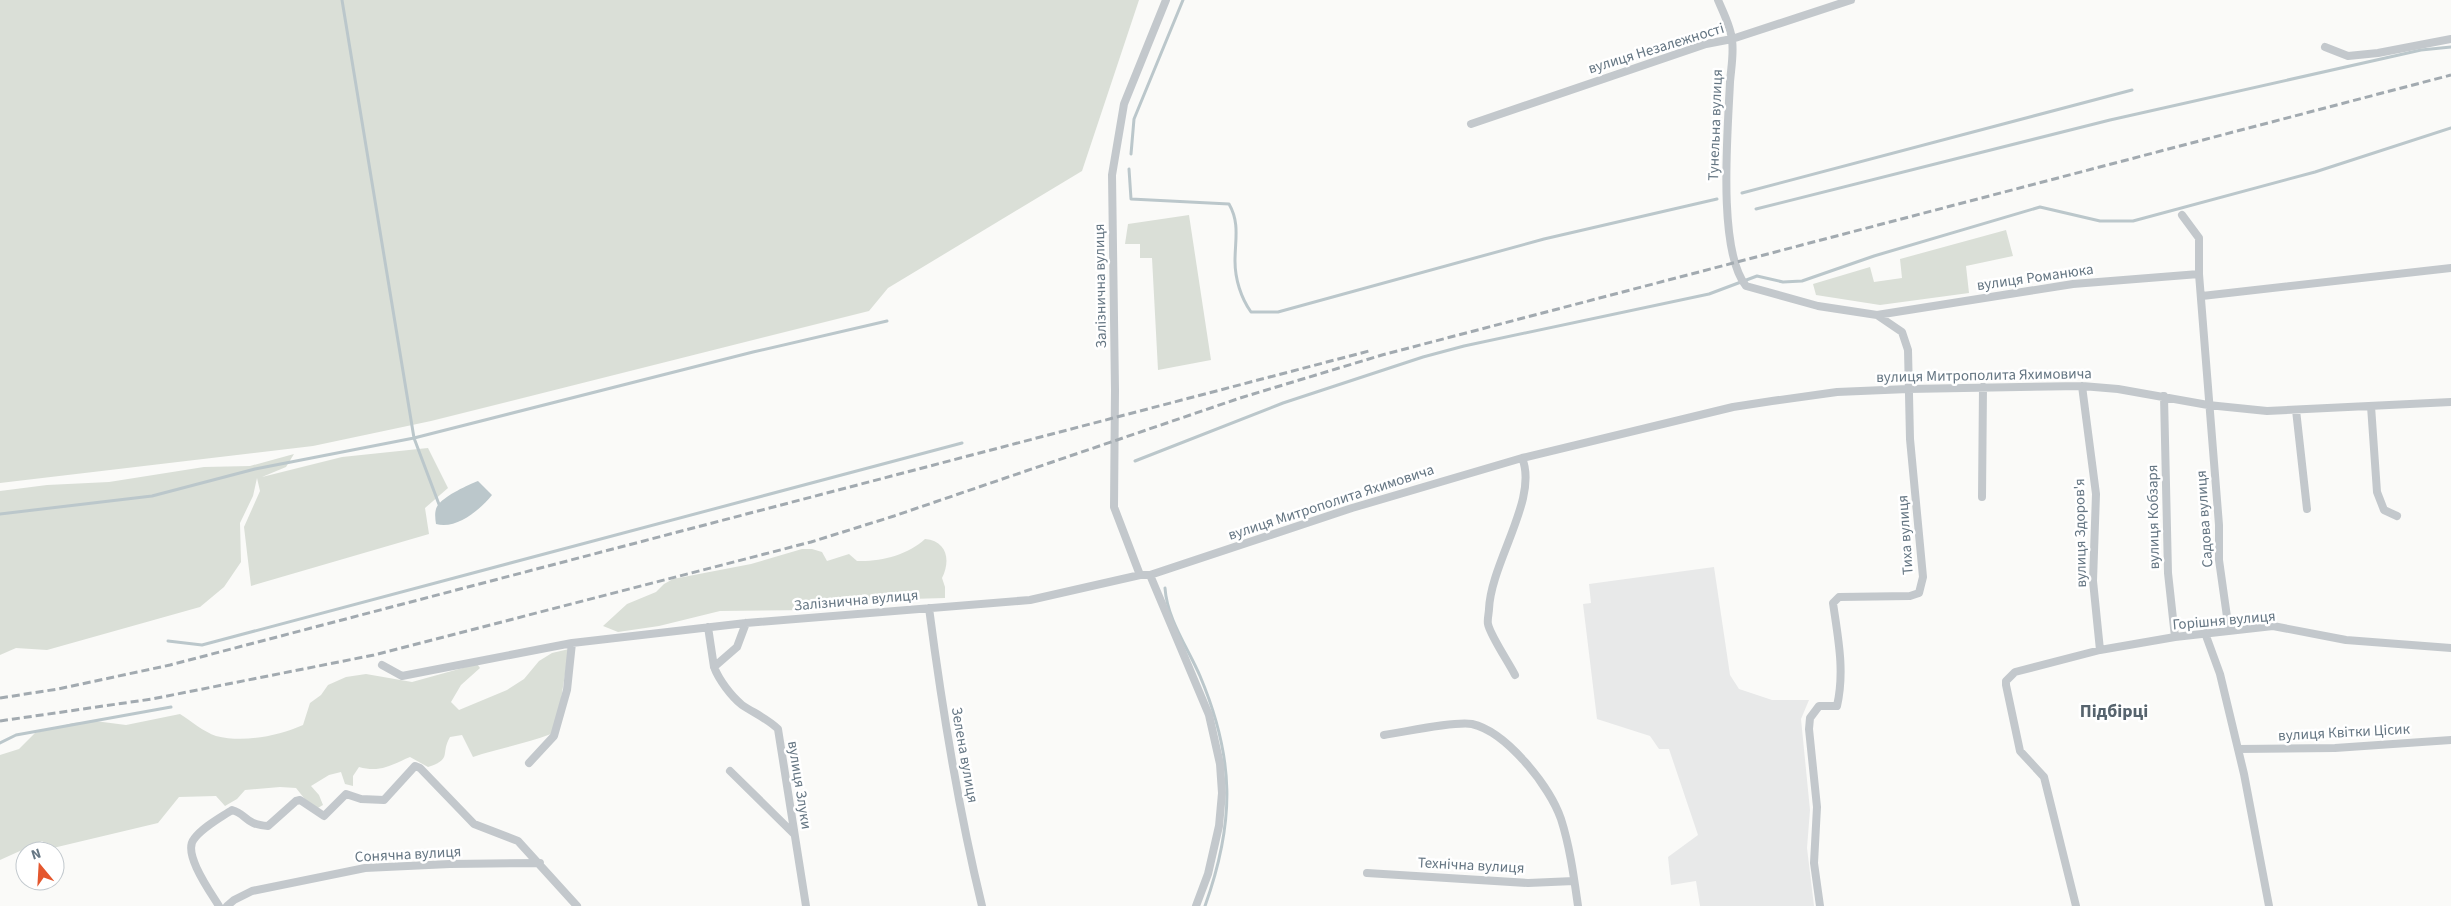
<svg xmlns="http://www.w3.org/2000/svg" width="2451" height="906" font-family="'Source Sans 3',sans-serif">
<rect width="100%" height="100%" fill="#fafaf8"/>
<path fill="#e8e9e9" d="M1714,567L1730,675L1739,689L1772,700H1809L1801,719L1810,810L1807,848L1814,906H1700L1696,881L1671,885L1668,857L1698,835L1669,749H1659L1650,736L1597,719L1583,604L1591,603L1589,584Z"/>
<path fill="#dadfd7" d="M0,0H1139L1082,171L888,288L869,311L431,421L313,446L0,483Z
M1189,215L1211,360L1158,370L1152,258H1140V244H1125L1128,224Z
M2006,230L2013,256L1966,266L1969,293L1880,305L1816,295L1813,284L1870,267L1874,282L1902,278L1900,259Z
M428,448L448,488L425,508L429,534L251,586L244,527L260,491L257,478L253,496L240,523L241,562L224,587L200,607L47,650L16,648L0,655V491L47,485L109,482L204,467L250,466L294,454L286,467L262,477L342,457Z
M925,539C947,541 951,560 942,578L945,587V598L910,599L896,592L888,600H853L813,610L720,611L659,626L618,632L603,626L627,604L656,592L664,584L673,579L751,564L802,549H812L822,552L827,561L849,554L857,561C880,562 908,555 925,539Z
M569,649L559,712L551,734C526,744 498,748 473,757L462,735L450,737C440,754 453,759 428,767L410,757C391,765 380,773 359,767L353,776V786L345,784L341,772L329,775L311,786L319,795L323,805L316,809L308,803L296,788L280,787L245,790L237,799L225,806L216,796L179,797L158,823L53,848L42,841L0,860V755L19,749L35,733L73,723L95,721L126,725L180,714C191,721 204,732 216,736C244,743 278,736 303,725L310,703L321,695L328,685L346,677L366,674L412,682L477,664L480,668L461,685L451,702L459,710L507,690L524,679L539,661L552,653Z"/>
<path fill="#bbc7cb" d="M478,481L492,495C480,510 456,530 436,524C435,517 434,509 439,504C446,495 468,485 478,481Z"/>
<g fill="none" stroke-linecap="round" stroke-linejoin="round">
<path stroke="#bbc7cb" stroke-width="3" d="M342,0L414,438L440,507
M1131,154L1134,119L1183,0
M1129,169L1131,199L1229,204C1240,223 1235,240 1235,261C1235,279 1241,298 1251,312H1278L1544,239L1717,199
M1742,193L2132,90
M1756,209L2110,120L2421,50L2451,47
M1135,461L1283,403L1423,357L1464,346L1709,294L1757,276L1783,282L1802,281L1874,256L2040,207L2100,221H2133L2315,172L2451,128
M0,514L152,496L255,469L414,438L753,352L887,321
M1165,588C1167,619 1188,648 1200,676C1235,759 1235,822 1205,906
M168,641L202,645L962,443
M0,743L16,735L171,707"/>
<path stroke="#c3c8cc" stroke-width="8" d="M1166,0L1124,104L1112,175L1115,390L1114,507L1140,575H1150L1352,508L1522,458L1733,407L1772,401L1837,392L1908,389L2082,386L2118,389L2208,405L2267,411L2451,402
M1718,0C1723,12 1731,27 1732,40C1734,53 1731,69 1730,82C1728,129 1717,250 1746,286L1818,306L1877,315L1902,332L1908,350L1910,439L1923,577L1919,593L1910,596L1839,597L1833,603C1838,638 1845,671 1837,706H1819L1810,718L1809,729L1817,807L1814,863L1820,906
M2325,47L2348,56L2378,53L2451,39
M1471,124L1706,44L1732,39L1851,0
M2182,215L2199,238V274L2219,525V560L2229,631
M2202,296L2451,268
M1877,315L2073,284L2199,274
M2082,386L2096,494L2093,581L2100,650
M2164,396L2168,573L2175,637
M2371,406L2377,492L2384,510L2397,516
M2296,410L2307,509
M1982,497L1983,387
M1150,575L1209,715L1220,764L1222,793L1219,826L1208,874L1196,906
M929,608C942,708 958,808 982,906
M746,623L737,647L714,667C719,680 731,696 742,705C754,713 768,719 778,729L806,906
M708,627L714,667
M2205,633L2220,674L2244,774L2269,906
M382,665L402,676L572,643L746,623L1030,600L1140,575
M1515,675C1509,663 1490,635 1488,624C1487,620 1489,613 1489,609C1491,562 1539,498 1522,458
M1384,735C1405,732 1454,721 1472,724C1507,732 1550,787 1561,819C1570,847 1574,878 1578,906
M2238,749L2335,748L2451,740
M529,763L554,736L567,690L572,643
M730,771L794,834
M1367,873L1528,883L1574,881
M219,906C211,893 182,853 194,839C203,827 220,818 232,810C247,814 245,825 268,826L296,801L300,800L324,816L346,794L361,799L384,800L415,766L420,768L474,824L518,841L577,906
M227,906L234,900L252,891L365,868L450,864L540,863
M2076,906L2044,777L2020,751L2006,685V681L2015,672L2100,650L2175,637L2273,626L2346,640L2451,648"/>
<path stroke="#a2aab0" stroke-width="3" stroke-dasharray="8 4" stroke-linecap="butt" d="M0,698L58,689L170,665L1369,351
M0,721L152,699L374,655L811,542L894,516L1240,398L1382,355L2451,75"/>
</g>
<g text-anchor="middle" stroke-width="5" stroke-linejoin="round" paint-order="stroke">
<g font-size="15" fill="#657683" stroke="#fff">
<text transform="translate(1656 48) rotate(-17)" y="5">вулиця Незалежності</text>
<text transform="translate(1715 125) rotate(-88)" y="5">Тунельна вулиця</text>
<text transform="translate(2035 277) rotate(-8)" y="5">вулиця Романюка</text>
<text transform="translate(1100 286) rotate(-91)" y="5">Залізнична вулиця</text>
<text transform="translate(1984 375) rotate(-1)" y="5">вулиця Митрополита Яхимовича</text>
<text transform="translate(1331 502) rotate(-18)" y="5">вулиця Митрополита Яхимовича</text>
<text transform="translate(2153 517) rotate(-91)" y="5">вулиця Кобзаря</text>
<text transform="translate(2204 519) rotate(-94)" y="5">Садова вулиця</text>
<text transform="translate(2080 533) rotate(-91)" y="5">вулиця Здоров'я</text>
<text transform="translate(1905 535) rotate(-94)" y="5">Тиха вулиця</text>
<text transform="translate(856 600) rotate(-5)" y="5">Залізнична вулиця</text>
<text transform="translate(2224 620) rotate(-5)" y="5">Горішня вулиця</text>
<text transform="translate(2344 732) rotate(-3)" y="5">вулиця Квітки Цісик</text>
<text transform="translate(965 755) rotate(80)" y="5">Зелена вулиця</text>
<text transform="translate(800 785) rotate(81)" y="5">вулиця Злуки</text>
<text transform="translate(408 854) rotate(-3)" y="5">Сонячна вулиця</text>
<text transform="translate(1471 865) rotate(3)" y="5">Технічна вулиця</text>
</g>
<g font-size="18" font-weight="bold" fill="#57646e" stroke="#fff">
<text x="2114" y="717">Підбірці</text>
</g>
</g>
<g transform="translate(40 866) rotate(342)"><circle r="24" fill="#ffffff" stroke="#c1c8cd"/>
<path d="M0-4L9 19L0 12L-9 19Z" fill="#e4572e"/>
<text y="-8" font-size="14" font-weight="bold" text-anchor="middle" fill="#657683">N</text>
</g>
</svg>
